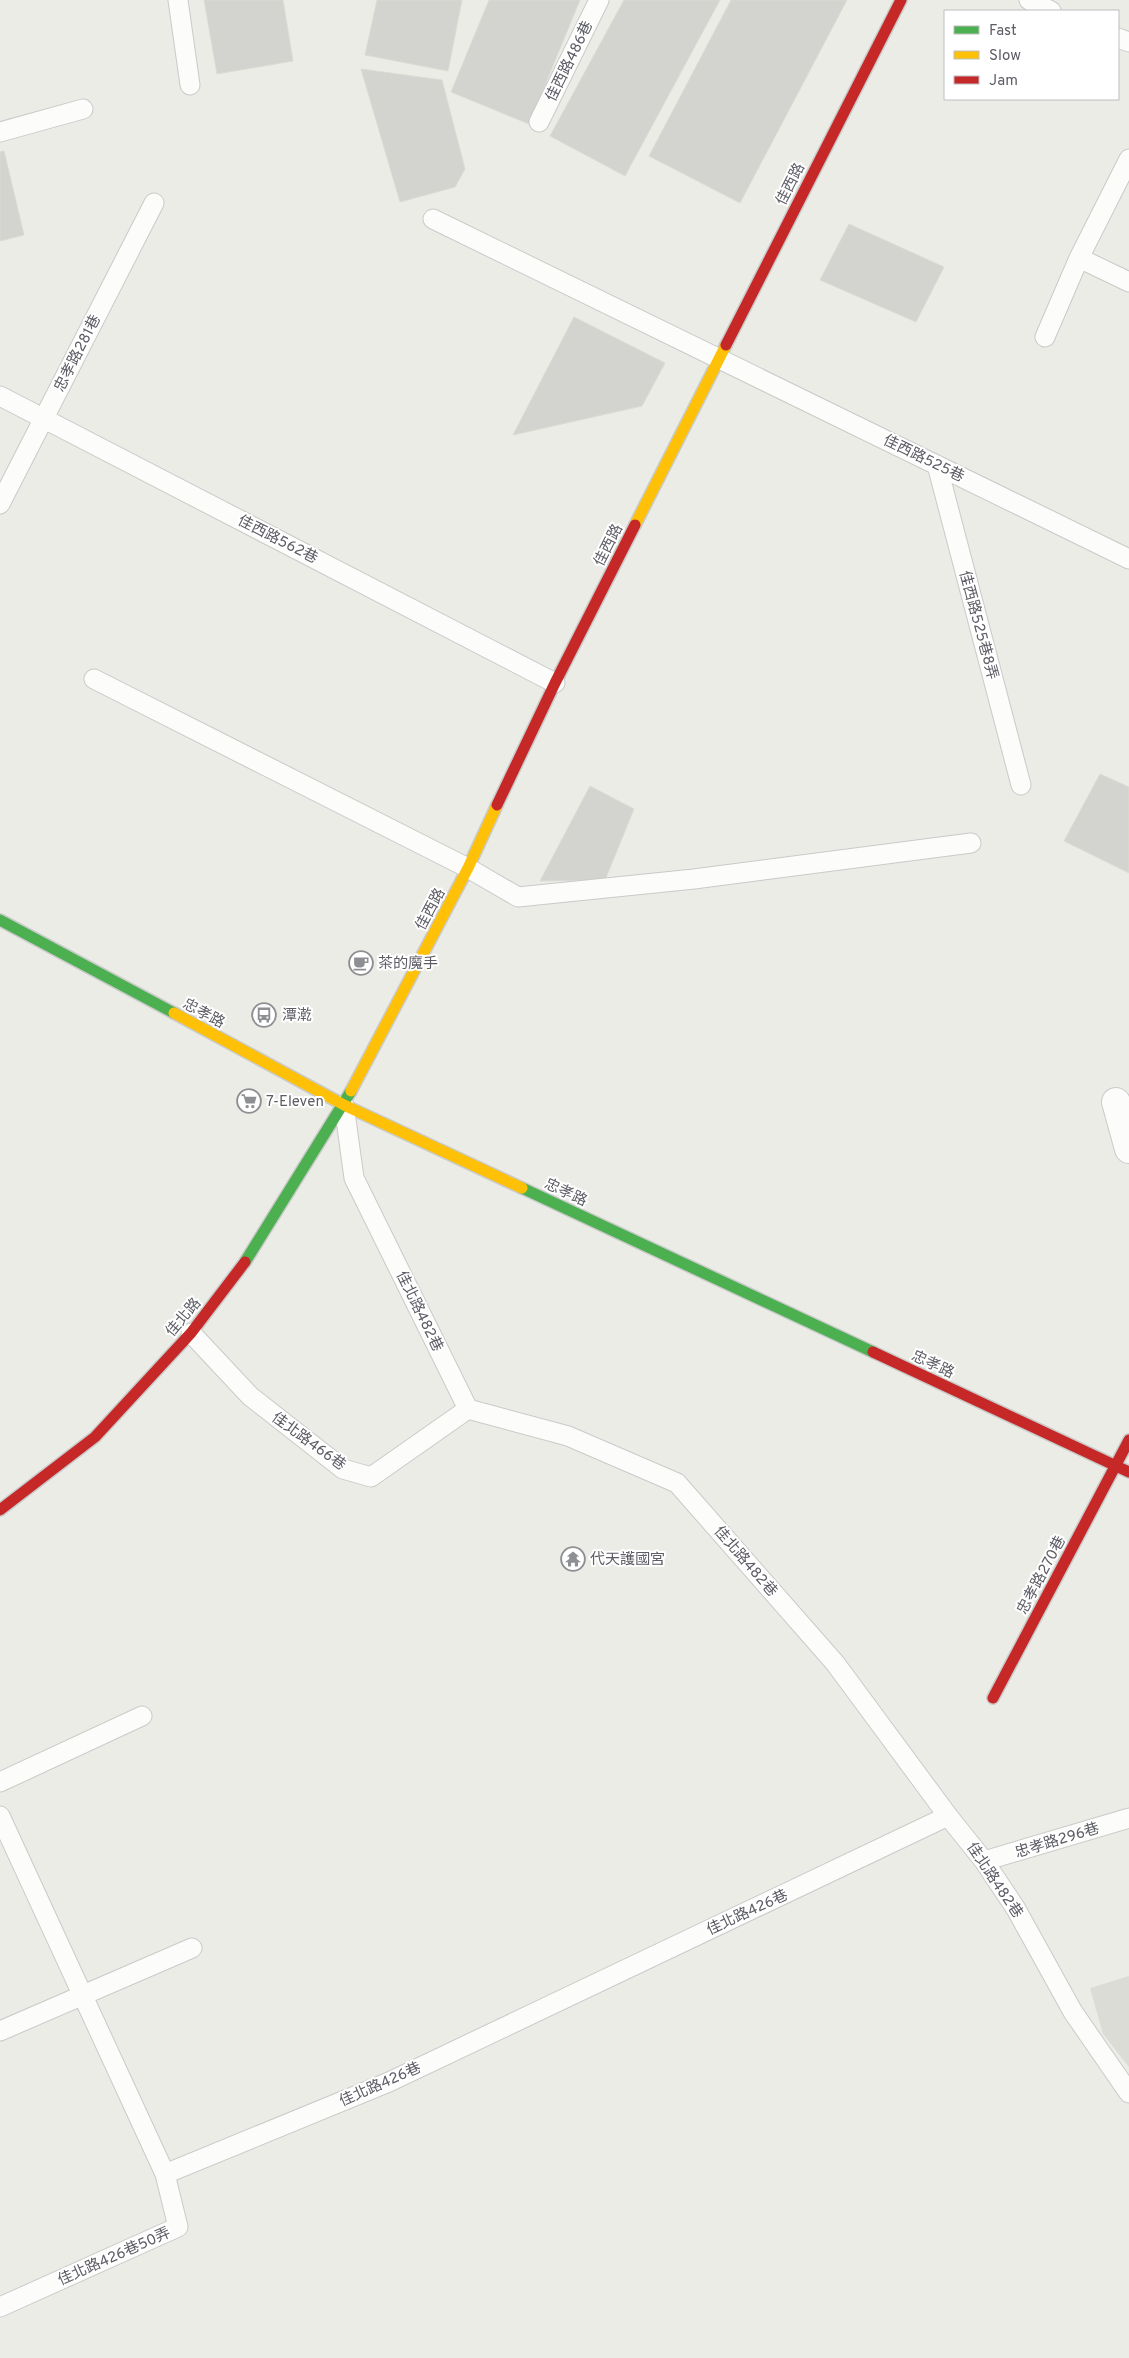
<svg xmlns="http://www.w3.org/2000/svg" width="1129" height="2358" font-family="Overpass,'Noto Sans TC',sans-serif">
<rect width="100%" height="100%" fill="#ecece7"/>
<path fill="#dcdcd7" d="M1129,1976V2067L1103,2034L1090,1988Z"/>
<path fill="#d3d3cf" stroke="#dcdcd5" d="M204,0H283L293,61L217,74Z
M377,0H462L448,71L365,55Z
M489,0H580L529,124L451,92Z
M624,0H720L625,176L550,136Z
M731,0H847L740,203L649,156Z
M361,69L442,80L465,169L455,187L400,202Z
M4,151L24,235L0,241V152Z
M849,224L944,267L916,322L820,280Z
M574,317L665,363L642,406L513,435Z
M1100,774L1129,787V873L1064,841Z
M590,786L634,809L605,880L540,881Z"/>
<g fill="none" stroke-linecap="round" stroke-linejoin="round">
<g stroke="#c9cac9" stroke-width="21">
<path id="lane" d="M178,0L190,85
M1029,0L1051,11
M1118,38L1129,42
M539,122L599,0
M0,132L83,109
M433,219L1129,559
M1079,258L1129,282
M1045,337L1079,258L1129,159
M0,396L555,683
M937,465L1021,785
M0,504L154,203
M94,679L468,868L518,897L694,879L971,843
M344,1105L354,1178L468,1409L568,1436L677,1483L835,1663L948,1816L984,1861L1016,1909L1073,2012L1129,2093
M191,1333L250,1396L343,1469L371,1477L468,1409
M0,1782L142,1716
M0,1816L165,2174L389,2082L948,1816
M984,1861L1129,1818
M0,2031L192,1948
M0,2307L178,2227L165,2174"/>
</g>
<g stroke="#c9cac9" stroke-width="30">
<path id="street" d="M1116,1102L1129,1149"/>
</g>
<g stroke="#c9caca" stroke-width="14">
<path id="fast" d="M0,920L174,1013
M522,1188L873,1352
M245,1262L351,1091"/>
</g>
<g stroke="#c9caca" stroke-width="14">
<path id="slow" d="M635,525L726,345
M174,1013L344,1105L522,1188
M351,1091L468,868L497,805"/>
</g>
<g stroke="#c9caca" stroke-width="14">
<path id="jam" d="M726,345L901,0
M497,805L555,683L635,525
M873,1352L1129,1472
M0,1510L95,1437L191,1333L245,1262
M993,1698L1129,1440"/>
</g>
<use href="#lane" stroke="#fcfcfb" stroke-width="19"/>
<use href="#street" stroke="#fcfcfb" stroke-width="28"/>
<use href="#fast" stroke="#4caf50" stroke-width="11"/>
<use href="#slow" stroke="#ffc107" stroke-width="11"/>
<use href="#jam" stroke="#c62828" stroke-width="11"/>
</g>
<defs>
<g id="cafe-ring" transform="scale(1.25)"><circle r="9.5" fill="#fff" stroke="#8e8f92" stroke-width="1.5"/><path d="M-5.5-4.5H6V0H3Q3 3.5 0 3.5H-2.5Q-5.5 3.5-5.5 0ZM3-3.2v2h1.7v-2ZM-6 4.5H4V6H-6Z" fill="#8e8f92"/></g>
<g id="bus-ring" transform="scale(1.25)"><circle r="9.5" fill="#fff" stroke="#8e8f92" stroke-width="1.5"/><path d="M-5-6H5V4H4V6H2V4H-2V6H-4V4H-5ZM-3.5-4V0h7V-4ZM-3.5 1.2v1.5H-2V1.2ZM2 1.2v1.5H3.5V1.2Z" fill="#8e8f92"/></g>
<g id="supermarket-ring" transform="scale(1.25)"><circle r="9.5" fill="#fff" stroke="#8e8f92" stroke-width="1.5"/><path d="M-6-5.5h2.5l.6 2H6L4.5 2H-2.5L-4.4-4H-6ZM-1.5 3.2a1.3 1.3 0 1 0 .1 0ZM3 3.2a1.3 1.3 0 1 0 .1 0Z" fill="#8e8f92"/></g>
<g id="temple-ring" transform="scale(1.25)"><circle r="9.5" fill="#fff" stroke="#8e8f92" stroke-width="1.5"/><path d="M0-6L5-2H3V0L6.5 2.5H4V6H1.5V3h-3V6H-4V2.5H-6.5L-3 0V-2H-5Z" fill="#8e8f92"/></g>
</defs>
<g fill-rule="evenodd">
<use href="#cafe-ring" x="361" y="963"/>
<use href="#bus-ring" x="264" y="1015"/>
<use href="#supermarket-ring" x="249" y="1101"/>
<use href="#temple-ring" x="573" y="1559"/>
</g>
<g text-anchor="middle" stroke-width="4" stroke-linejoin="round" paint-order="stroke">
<g font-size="15" fill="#5c5d65" stroke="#fff">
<text transform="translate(569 61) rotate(-64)" y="5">佳西路486巷</text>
<text transform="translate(790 184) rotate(-63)" y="5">佳西路</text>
<text transform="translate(77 353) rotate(-63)" y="5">忠孝路281巷</text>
<text transform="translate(924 458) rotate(26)" y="5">佳西路525巷</text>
<text transform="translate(278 539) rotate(27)" y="5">佳西路562巷</text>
<text transform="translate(608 545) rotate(-63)" y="5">佳西路</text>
<text transform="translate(979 625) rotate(75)" y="5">佳西路525巷8弄</text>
<text transform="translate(430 909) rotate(-62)" y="5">佳西路</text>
<text transform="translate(204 1013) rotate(28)" y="5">忠孝路</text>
<text transform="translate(566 1192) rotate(25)" y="5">忠孝路</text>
<text transform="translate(420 1311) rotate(64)" y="5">佳北路482巷</text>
<text transform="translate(183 1317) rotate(-50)" y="5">佳北路</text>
<text transform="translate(933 1364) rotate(25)" y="5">忠孝路</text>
<text transform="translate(309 1441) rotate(36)" y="5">佳北路466巷</text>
<text transform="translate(746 1561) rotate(49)" y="5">佳北路482巷</text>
<text transform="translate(1041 1575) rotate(-62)" y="5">忠孝路270巷</text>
<text transform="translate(1057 1840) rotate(-17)" y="5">忠孝路296巷</text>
<text transform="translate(995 1880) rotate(56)" y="5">佳北路482巷</text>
<text transform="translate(747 1912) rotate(-25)" y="5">佳北路426巷</text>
<text transform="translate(380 2084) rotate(-24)" y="5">佳北路426巷</text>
<text transform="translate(114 2256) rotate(-24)" y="5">佳北路426巷50弄</text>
</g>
<g font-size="15" fill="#5c5d65" stroke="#fff" text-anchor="start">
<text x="378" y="968">茶的魔手</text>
<text x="282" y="1020">潭漧</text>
<text x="266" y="1106">7-Eleven</text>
<text x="590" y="1564">代天護國宮</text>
</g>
</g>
<rect x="944" y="10" width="175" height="90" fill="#ffffff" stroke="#bebec1"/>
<rect x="954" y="26" width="25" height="8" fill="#4caf50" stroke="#bebec1"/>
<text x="989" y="35" font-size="15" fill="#5c5d65">Fast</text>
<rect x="954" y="51" width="25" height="8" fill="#ffc107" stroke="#bebec1"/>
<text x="989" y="60" font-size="15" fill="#5c5d65">Slow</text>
<rect x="954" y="76" width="25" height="8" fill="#c62828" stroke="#bebec1"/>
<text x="989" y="85" font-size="15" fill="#5c5d65">Jam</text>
</svg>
